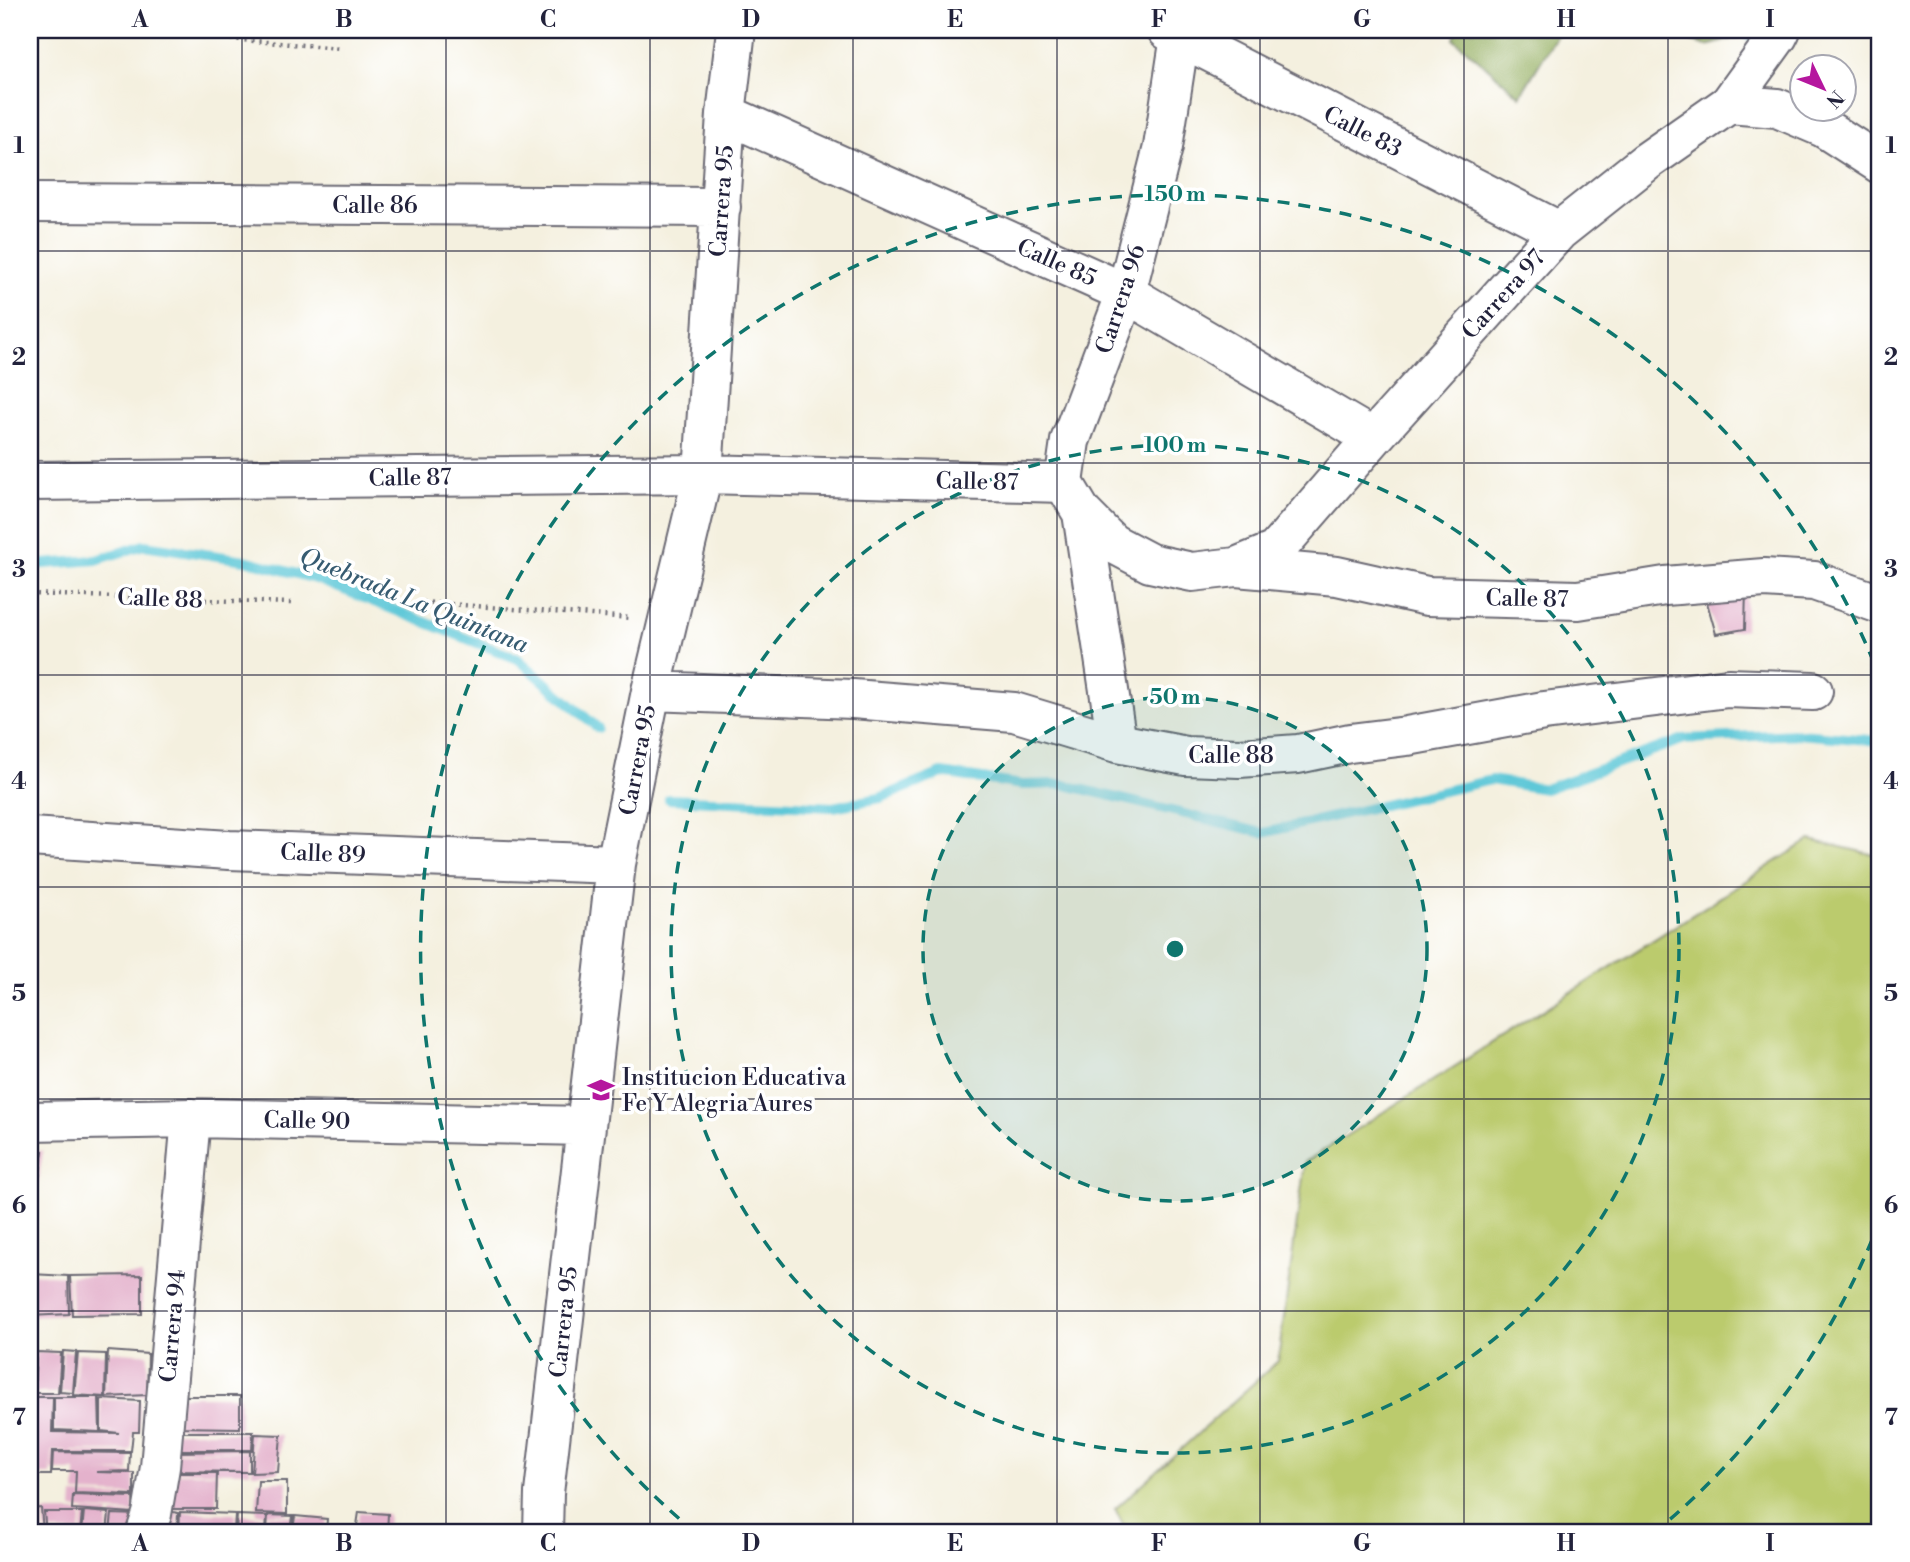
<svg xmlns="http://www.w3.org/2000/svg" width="1910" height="1562" font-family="'Libre Bodoni',serif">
<rect width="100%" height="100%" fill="#fff"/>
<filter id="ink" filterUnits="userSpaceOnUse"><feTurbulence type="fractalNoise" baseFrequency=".0143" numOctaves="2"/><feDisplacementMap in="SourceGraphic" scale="14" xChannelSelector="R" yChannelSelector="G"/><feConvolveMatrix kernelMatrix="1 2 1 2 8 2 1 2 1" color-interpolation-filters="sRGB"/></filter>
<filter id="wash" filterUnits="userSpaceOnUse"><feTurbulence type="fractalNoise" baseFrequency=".00686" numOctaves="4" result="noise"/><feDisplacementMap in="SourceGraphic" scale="28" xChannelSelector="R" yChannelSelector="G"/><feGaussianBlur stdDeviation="1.57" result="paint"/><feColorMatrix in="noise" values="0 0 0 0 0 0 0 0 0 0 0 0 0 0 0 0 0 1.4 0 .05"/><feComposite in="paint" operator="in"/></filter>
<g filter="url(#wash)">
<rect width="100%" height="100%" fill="#f4f0df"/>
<path fill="#bbcb6d" stroke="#6e7654" stroke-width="2" d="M1810,840L1880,856V1532H1127L1115,1509L1278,1361L1305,1162Z"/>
<path fill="#94af60" stroke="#5b684e" stroke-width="2" d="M1457,30H1560L1520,96L1454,39Z
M1654,30H1765L1707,46Z"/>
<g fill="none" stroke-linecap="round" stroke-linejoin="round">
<path stroke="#5ec8d8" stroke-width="10" d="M1741,30L1754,39
M30,565L96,560L144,545L245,560L319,580L518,659L598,728
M669,799L833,807L880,798L942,773L1022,785L1061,784L1263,833L1491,780L1545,789L1684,739L1800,734L1880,741"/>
</g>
<g id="blocks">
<path fill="#e4b2cc" d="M1746,588L1745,629L1716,634L1704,592Z
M30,1151H43L31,1230L30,1229Z
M31,1274L68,1276L69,1314L31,1316Z
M142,1275V1314L72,1315L70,1276Z
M63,1351L76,1352L73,1393L60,1392Z
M108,1351L148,1354L147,1395L106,1397Z
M36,1352L61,1353L58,1393H34Z
M30,1353H34L33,1393H30Z
M78,1353L106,1354L105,1397L74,1395Z
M180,1396H240V1428L177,1427Z
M30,1397H53L52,1432L119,1433L101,1431V1399L140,1401L139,1432H133L131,1451H52L51,1475H30Z
M54,1397H99L100,1432L54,1430Z
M174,1432H253L252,1450H174Z
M255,1434L281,1435L278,1472L252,1473Z
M250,1451V1472L173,1471V1452Z
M53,1452L130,1453L129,1471L96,1472L134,1473V1495L75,1493L76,1471H52Z
M172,1473H217L216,1509H173Z
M258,1481H287V1514L256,1513Z
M73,1495L133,1497L134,1513L72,1509Z
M41,1508L43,1532H30V1509Z
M160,1509L178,1513L177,1532H158Z
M84,1511L109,1513L107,1532H82Z
M44,1512H82L80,1532H46Z
M180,1512L235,1514L234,1532H179Z
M359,1512L388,1514L387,1532H356Z
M112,1514L137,1515L135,1532H110Z
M237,1515L267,1516L266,1532H236Z
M268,1515L293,1516L291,1532H267Z
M295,1516L327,1519L326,1532H293Z"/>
</g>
</g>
<g filter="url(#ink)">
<use href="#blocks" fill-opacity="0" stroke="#6c6a74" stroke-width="2"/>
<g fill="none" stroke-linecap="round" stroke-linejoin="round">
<g stroke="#6c6a74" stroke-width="42">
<path id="minor" d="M1167,30L1559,231
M1729,104L1777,108L1824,128L1880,164
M726,114L1126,293L1373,438
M30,203L721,207
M30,481L703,474L1064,483
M1064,483L1082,513L1112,543L1150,563L1192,572L1236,567L1337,576L1427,596L1578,600L1665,586L1764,578L1814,581L1880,604
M1064,483L1070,441L1126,293L1163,147L1181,30
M1082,513L1117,743
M1236,567L1275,551L1373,438L1559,231L1646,162L1729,104L1778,36L1781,30
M651,691L853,699L1014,712L1117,743L1186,756L1239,758L1298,754L1350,743L1407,736L1544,711L1728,688L1813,691
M30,837L229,850L616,864
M30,1121L191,1118L585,1126
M146,1532L152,1514L160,1467L191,1118
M543,1532L544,1493L616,864L651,691L703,474L726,114L736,30"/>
</g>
<path stroke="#6c6a74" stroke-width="4.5" stroke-dasharray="2 5" stroke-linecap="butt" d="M119,30L340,48
M30,594L291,603
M423,602L631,618"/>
<use href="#minor" stroke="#fff" stroke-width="38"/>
</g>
</g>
<path fill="none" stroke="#22223b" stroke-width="2" stroke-opacity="0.55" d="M242,30V1532M446,30V1532M650,30V1532M853,30V1532M1057,30V1532M1260,30V1532M1464,30V1532M1668,30V1532M30,251H1880M30,463H1880M30,675H1880M30,887H1880M30,1099H1880M30,1311H1880"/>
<circle cx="1175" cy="949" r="252" fill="#0f766e" fill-opacity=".12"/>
<g fill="none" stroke="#0f766e" stroke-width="3.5" stroke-dasharray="12 9">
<circle cx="1175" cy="949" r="252"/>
<circle cx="1175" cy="949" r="504"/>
<path d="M1880 1220A755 755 0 0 1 1655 1532M695 1532A755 755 0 1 1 1880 678"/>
</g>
<defs>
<g id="school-bare" transform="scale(2.1)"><path d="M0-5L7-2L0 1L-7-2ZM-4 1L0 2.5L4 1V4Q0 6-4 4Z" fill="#b5179e" stroke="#fff" stroke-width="2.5" paint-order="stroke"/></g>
</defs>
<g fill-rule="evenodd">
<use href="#school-bare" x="601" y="1090"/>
</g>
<g text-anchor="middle" stroke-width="7" stroke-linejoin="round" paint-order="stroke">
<g font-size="23" fill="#22223b" stroke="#fff">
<text transform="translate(1363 131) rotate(27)" y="8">Calle 83</text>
<text transform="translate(721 201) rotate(-86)" y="8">Carrera 95</text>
<text x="375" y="213">Calle 86</text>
<text transform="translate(1057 262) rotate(24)" y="8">Calle 85</text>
<text transform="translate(1503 294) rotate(-48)" y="8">Carrera 97</text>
<text transform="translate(1120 299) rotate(-72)" y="8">Carrera 96</text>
<text transform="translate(410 477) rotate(-1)" y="8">Calle 87</text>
<text transform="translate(977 481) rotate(1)" y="8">Calle 87</text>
<text transform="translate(160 598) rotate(2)" y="8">Calle 88</text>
<text transform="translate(1527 598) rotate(1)" y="8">Calle 87</text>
<text x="1231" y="763">Calle 88</text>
<text transform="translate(637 760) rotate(-79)" y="8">Carrera 95</text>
<text transform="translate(323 853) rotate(2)" y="8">Calle 89</text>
<text transform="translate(307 1120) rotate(1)" y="8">Calle 90</text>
<text transform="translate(563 1322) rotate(-84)" y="8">Carrera 95</text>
<text transform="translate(172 1326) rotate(-85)" y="8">Carrera 94</text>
</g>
<g font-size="23" fill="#22223b" stroke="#fff" text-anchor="start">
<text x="622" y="1085">Institucion Educativa<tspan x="622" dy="26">Fe Y Alegria Aures</tspan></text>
</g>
<g font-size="24" font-style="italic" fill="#375c72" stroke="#fff">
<text transform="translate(414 600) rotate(22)" y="8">Quebrada La Quintana</text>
</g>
</g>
<circle cx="1175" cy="949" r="10" fill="#0f766e" stroke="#fff" stroke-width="3.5"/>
<g font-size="21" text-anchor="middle" font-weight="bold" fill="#0f766e" stroke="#fff" stroke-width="7" stroke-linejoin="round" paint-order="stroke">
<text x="1175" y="201">150 m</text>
<text x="1175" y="452">100 m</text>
<text x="1175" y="704">50 m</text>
</g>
<rect width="1910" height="1562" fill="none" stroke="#fff" stroke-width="77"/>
<g transform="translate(1823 88) rotate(133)"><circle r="33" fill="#ffffff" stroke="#a7a7b1" stroke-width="2"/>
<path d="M0-5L12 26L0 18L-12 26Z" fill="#b5179e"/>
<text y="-10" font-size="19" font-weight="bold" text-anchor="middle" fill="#22223b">N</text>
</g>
<rect x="38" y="38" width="1833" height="1486" fill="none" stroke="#22223b" stroke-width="2.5"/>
<g font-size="23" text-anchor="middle" font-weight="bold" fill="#22223b">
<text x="140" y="27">A</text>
<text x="344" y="27">B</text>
<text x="548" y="27">C</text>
<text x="751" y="27">D</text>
<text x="955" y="27">E</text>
<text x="1159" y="27">F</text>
<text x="1362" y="27">G</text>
<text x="1566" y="27">H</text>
<text x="1770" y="27">I</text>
<text x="19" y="153">1</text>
<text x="1891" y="153">1</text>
<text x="19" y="365">2</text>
<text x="1891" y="365">2</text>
<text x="19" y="577">3</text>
<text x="1891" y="577">3</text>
<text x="19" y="789">4</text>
<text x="1891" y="789">4</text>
<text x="19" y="1001">5</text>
<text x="1891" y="1001">5</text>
<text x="19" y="1213">6</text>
<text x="1891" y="1213">6</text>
<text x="19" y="1425">7</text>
<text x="1891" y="1425">7</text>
<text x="140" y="1551">A</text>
<text x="344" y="1551">B</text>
<text x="548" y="1551">C</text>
<text x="751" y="1551">D</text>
<text x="955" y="1551">E</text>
<text x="1159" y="1551">F</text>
<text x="1362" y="1551">G</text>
<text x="1566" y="1551">H</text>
<text x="1770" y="1551">I</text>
</g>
</svg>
